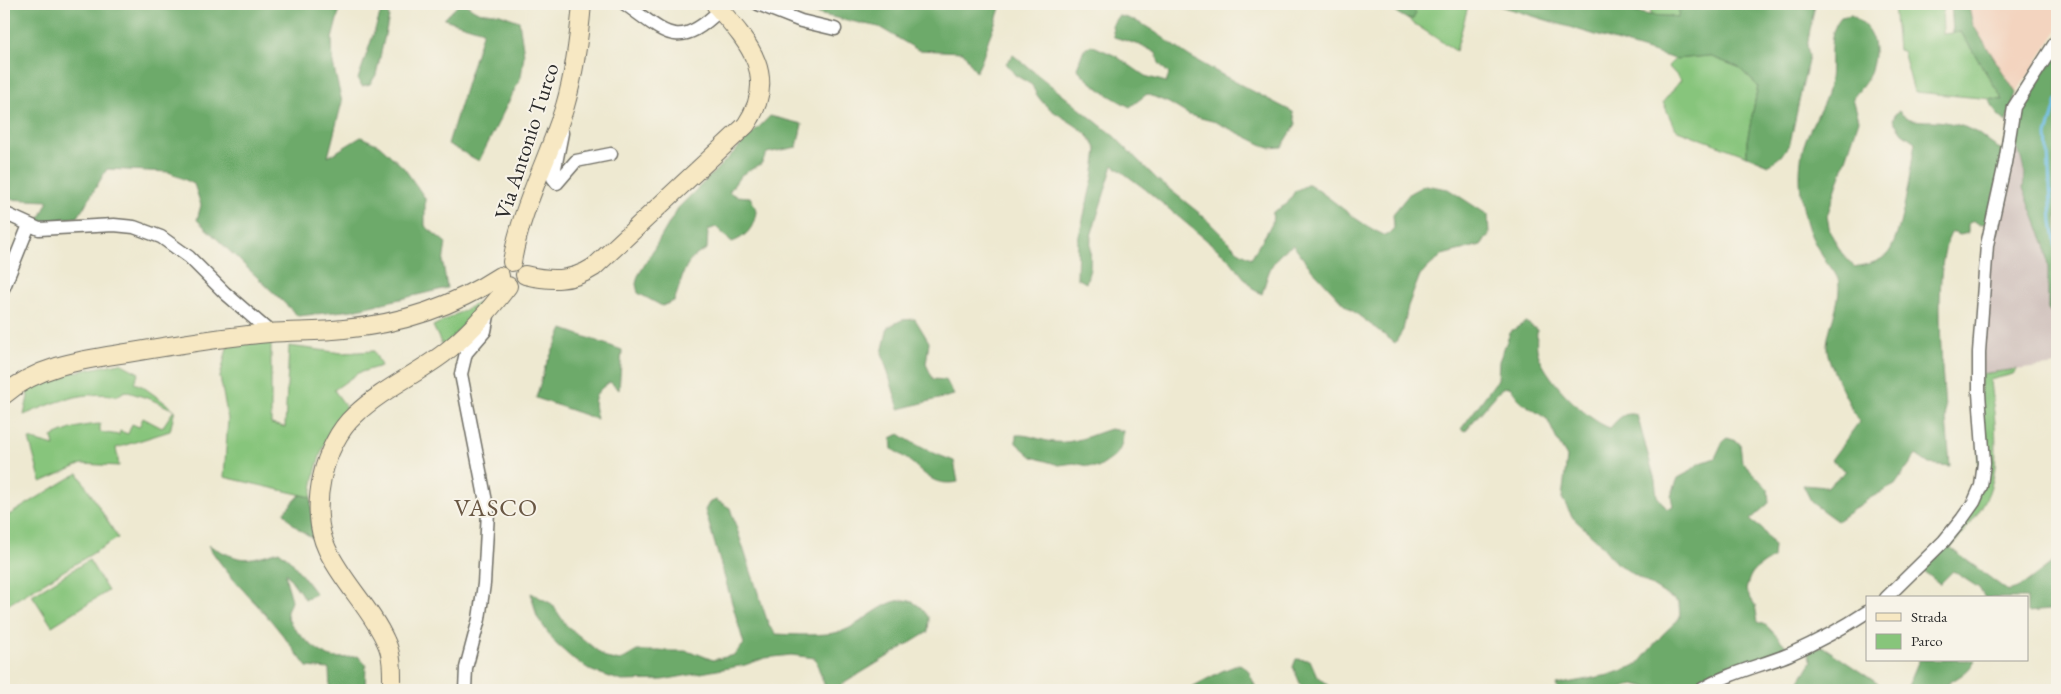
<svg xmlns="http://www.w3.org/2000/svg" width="2061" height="694" font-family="'EB Garamond',serif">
<rect width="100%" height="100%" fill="#f7f3e8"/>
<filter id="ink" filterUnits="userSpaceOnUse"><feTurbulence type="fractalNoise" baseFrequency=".02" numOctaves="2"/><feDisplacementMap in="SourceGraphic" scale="10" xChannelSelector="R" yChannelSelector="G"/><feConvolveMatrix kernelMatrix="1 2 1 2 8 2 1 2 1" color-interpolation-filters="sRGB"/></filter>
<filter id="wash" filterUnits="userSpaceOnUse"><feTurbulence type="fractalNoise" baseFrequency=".0096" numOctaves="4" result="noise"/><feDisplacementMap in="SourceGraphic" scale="20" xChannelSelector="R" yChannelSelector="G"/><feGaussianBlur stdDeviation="1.12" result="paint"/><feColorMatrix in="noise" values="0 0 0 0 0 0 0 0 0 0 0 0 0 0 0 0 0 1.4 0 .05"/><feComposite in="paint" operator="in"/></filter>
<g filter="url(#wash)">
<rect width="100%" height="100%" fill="#eee9d1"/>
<path fill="#f3d4bf" d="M1968,4H2057V31L2016,93L1973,25Z"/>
<path fill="#cfc0bb" d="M2011,140L2019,151L2025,174L2023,188L2045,245L2048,268V308L2057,320V365L1981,374L1991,246Z"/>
<path fill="#87c57b" stroke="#597853" d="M1411,4H1462L1468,6L1456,51L1407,19H1413L1415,14Z
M1652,4H1680L1678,17L1650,15Z
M1894,4H1942L1943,34L1961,32L2003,100L1914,92L1903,51L1898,50Z
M1709,56L1738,67L1758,86L1747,141V156L1675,129L1663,102L1681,80L1668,66L1675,59Z
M482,301L476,311L443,347L433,326Z
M271,342V424L285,427L289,346L342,353L374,351L381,366L358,373L334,390L347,408C325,434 315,464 311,497L224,477L228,419L220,377L228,344Z
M120,363L139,373L134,383L142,386L175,410L170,431L116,448L119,466L82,464L41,482L29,439L54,446L52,437C68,429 82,425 100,424V432L119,435L120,431L128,434L132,424L139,427L143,418L162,428L174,410L150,399L125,391L117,396C83,390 55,402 24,415L28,397L27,391L30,389L65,374Z
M2017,369L2013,374L1990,380C1991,395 1994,408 1995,423C1999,488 1990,500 1950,549L1946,545L1977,502L1981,374Z
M78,473L118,538L4,607V518Z
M89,560L108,591L52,626L32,595Z"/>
<path fill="#6daa6b" stroke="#4c6a4b" d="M4,4H341L332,39L333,64L342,102L328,157L361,137L379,145L404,168L425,198V226L446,243L443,263L447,288L353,310L298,316L197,220L201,205L194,184L169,172L107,169L78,217L38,222L48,201L4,199Z
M459,4H466C483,18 482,10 500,14C506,16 513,19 519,21L524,55L521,77L479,161L448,144L483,31L444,19Z
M784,4H1001C998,16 994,26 989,38C984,52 984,58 976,72L963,52L918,50L879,27L822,15Z
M1382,4H1411L1416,13L1413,19H1407Z
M1493,4H1594L1650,15L1678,17L1680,4H1815L1807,46L1809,56L1790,143L1781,156L1769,165L1747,156V141L1758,86L1738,67L1709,56L1675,59Z
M1951,4H1968L1973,25L2016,93L2006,122L1997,114L1989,99L2003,100L1961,32L1953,33Z
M382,9L388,11L389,17L376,75L370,84L362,86L358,79Z
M1851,15C1875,28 1879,51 1869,75C1866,83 1858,91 1853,98L1859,120L1827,216L1830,232L1841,252L1854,267C1867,264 1880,263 1889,252C1902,234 1911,167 1915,142L1902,133L1893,120L1895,114L1899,111C1910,125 1928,119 1944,122C1952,123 1962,126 1970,129C1982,134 1989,145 2003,150L1989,222L1980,225L1973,220L1968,224V233L1960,235L1952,232C1928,265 1947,421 1950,466L1929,464L1916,455L1895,485L1870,498L1837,521L1812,503L1803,485L1827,487L1846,471L1831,460L1859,422C1851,406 1826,363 1827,346C1828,325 1843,299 1838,279C1835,272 1828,264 1823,257C1817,248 1810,235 1807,224C1800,200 1797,169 1804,145C1810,125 1825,106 1829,86C1834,62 1825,36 1841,17Z
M1118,16C1145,19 1171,46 1194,59C1227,78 1260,95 1293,112L1296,124L1282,147L1269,148L1216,122L1189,115L1169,103L1147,94L1130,107C1111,97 1090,85 1077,68L1083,51L1091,45L1116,56L1145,76L1166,82L1169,74L1159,63L1156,53L1143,46L1114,37L1112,25Z
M2057,46V320L2048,309V268L2045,245L2023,188L2025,174L2019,151L2011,140L2013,119Z
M1013,55L1115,137L1158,180L1203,216L1238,251L1251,258L1272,224L1273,212L1287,204L1295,191L1309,184C1336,201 1356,223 1386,236L1394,228L1393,214L1410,193L1425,185L1448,189L1488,215L1489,235L1481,245L1442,255L1420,275L1408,306L1403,330L1395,343L1345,305L1308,265L1293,245C1271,258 1269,271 1262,294L1254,290L1228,258L1145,189L1113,165L1091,236L1090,269L1086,283L1077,278L1078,240L1093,178L1097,150C1094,145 1091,138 1086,134C1067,116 1042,112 1032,85L1015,75L1006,63Z
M770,116L802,124L797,147L767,153L761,164L741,175L729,192L736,196L750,197C752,201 756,207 756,212C755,227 745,238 732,242L716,227L708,230L707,249C681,261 684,277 674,301L662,306L638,293L636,284L638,276L678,208Z
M915,319L929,342L926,364L933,379L946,380L954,395L899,409L882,353L888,327L902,320Z
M1526,322L1537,330C1537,336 1536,343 1537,349C1541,375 1586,420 1610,428C1618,419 1624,411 1637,415L1655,480L1657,496L1667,509L1673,506L1671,496L1678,478L1689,472L1698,464L1715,458L1723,441L1727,438L1737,441L1740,444L1742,462L1768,489L1769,503L1750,520L1762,529L1774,546L1773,558C1755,569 1750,570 1746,591L1755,605L1758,622L1767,626L1788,648L1705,680L1692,690H1647V687L1633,684L1617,690L1596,687L1587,690H1558L1556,685L1609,675L1637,665L1663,634L1680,618L1679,603L1616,563L1598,541L1573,518L1562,498L1567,457L1557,440L1547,419L1520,401L1510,387L1502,388L1465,431L1461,429L1498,379L1499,361L1511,331Z
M563,329L622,350L619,390L610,382C593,393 592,400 597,419L536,398L545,367Z
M1110,429L1123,431C1123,453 1115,457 1098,468L1074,463L1059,465L1032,457L1016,443V435C1030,434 1041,441 1054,442C1074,444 1091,435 1110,429Z
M899,434C916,446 935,454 954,461L958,482C935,486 928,477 912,463C906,458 898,453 892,449L891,438Z
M300,495L311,497L313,538C301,531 291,525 284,512Z
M716,500L730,508L769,626L776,634C793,635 823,636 839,632C863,627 894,585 919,606C923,609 926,614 929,618L928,632L833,690H826L815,658L791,655L765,658L745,665L662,680L622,681L592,671L572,658L556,644L537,617L531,593L552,604L566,625L606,658L620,661L637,651H685L698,654L713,660L734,655L744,644L705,510L709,503Z
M208,545C242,562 243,562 279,551L291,561L316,594L305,599L286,573C285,583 291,591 291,600C291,605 286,609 287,615C289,628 318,653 331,657C340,659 350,657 358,656L366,665L365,690H330L329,669L307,667C291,646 276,625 258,606C240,587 222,568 208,545Z
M1946,545L2008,591L2020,587L2057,559V604L2050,610L2027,612V598H1985L1979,588L1953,571L1940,584L1922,570Z
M1822,646L1883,687L1897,689L1908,686L1919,660H1975C1967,676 1952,679 1939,690H1794L1812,661L1807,652Z
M1296,659L1310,660L1317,676L1333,690H1303L1293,667Z
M1240,664L1248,670L1257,690H1186L1222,671Z"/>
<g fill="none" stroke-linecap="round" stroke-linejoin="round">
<path stroke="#6cbde7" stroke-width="3" d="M2057,100L2047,135L2052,222L2057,255"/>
</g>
</g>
<g filter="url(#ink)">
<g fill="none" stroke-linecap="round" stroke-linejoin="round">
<g stroke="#6f6e65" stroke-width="15">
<path id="street" d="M625,4C667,34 678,51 720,10
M758,4L801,21L835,29
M562,133L553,178L557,183L576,161L611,154
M4,213L39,229L114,225L134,227L161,237L189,257L225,293L271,333
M4,287L29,225
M1886,598L1944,541L1962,519L1974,502L1981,486L1984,463L1979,393V352L1987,245L2005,163L2014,107L2057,40
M465,690L466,668L479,619L484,584L488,512L461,374L466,353L485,331L489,310
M1701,690C1727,673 1761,666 1790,654C1817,642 1843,628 1867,612"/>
</g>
<g stroke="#6f6e65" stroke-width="20">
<path id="secondary" d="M512,262C521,207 549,158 565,106C575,72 579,38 582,4
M525,275C550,281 571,282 594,267L746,125C780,75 747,41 715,4
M4,395C39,365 83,360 127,353C174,345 221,337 269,333C294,331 319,332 344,329C400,324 454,306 500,276
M392,690C392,674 393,656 386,642C371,608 342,582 327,549C308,509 323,444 355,415C381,390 415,375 443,354C468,335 489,311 508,286"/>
</g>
<use href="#street" stroke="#fff" stroke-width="12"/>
<use href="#secondary" stroke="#f7e8c3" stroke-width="18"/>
</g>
</g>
<g text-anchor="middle" stroke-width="4" stroke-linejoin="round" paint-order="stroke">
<g font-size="22" fill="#2b2b2b" stroke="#f7f3e8">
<text transform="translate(526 141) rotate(-72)" y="8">Via Antonio Turco</text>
</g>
<g font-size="25" letter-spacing="1" fill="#695743" stroke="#f7f3e8">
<text x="496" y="516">VASCO</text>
</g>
</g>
<rect width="2061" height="694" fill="none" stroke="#f7f3e8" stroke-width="20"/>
<rect x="1866" y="596" width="162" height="65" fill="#f7f3e8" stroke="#a5a39c"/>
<rect x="1876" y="613" width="25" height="8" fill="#f7e8c3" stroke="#a5a39c"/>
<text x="1911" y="622" font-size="15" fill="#2b2b2b">Strada</text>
<rect x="1876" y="634" width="25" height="15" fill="#87c57b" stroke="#a5a39c"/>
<text x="1911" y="646" font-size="15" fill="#2b2b2b">Parco</text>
</svg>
